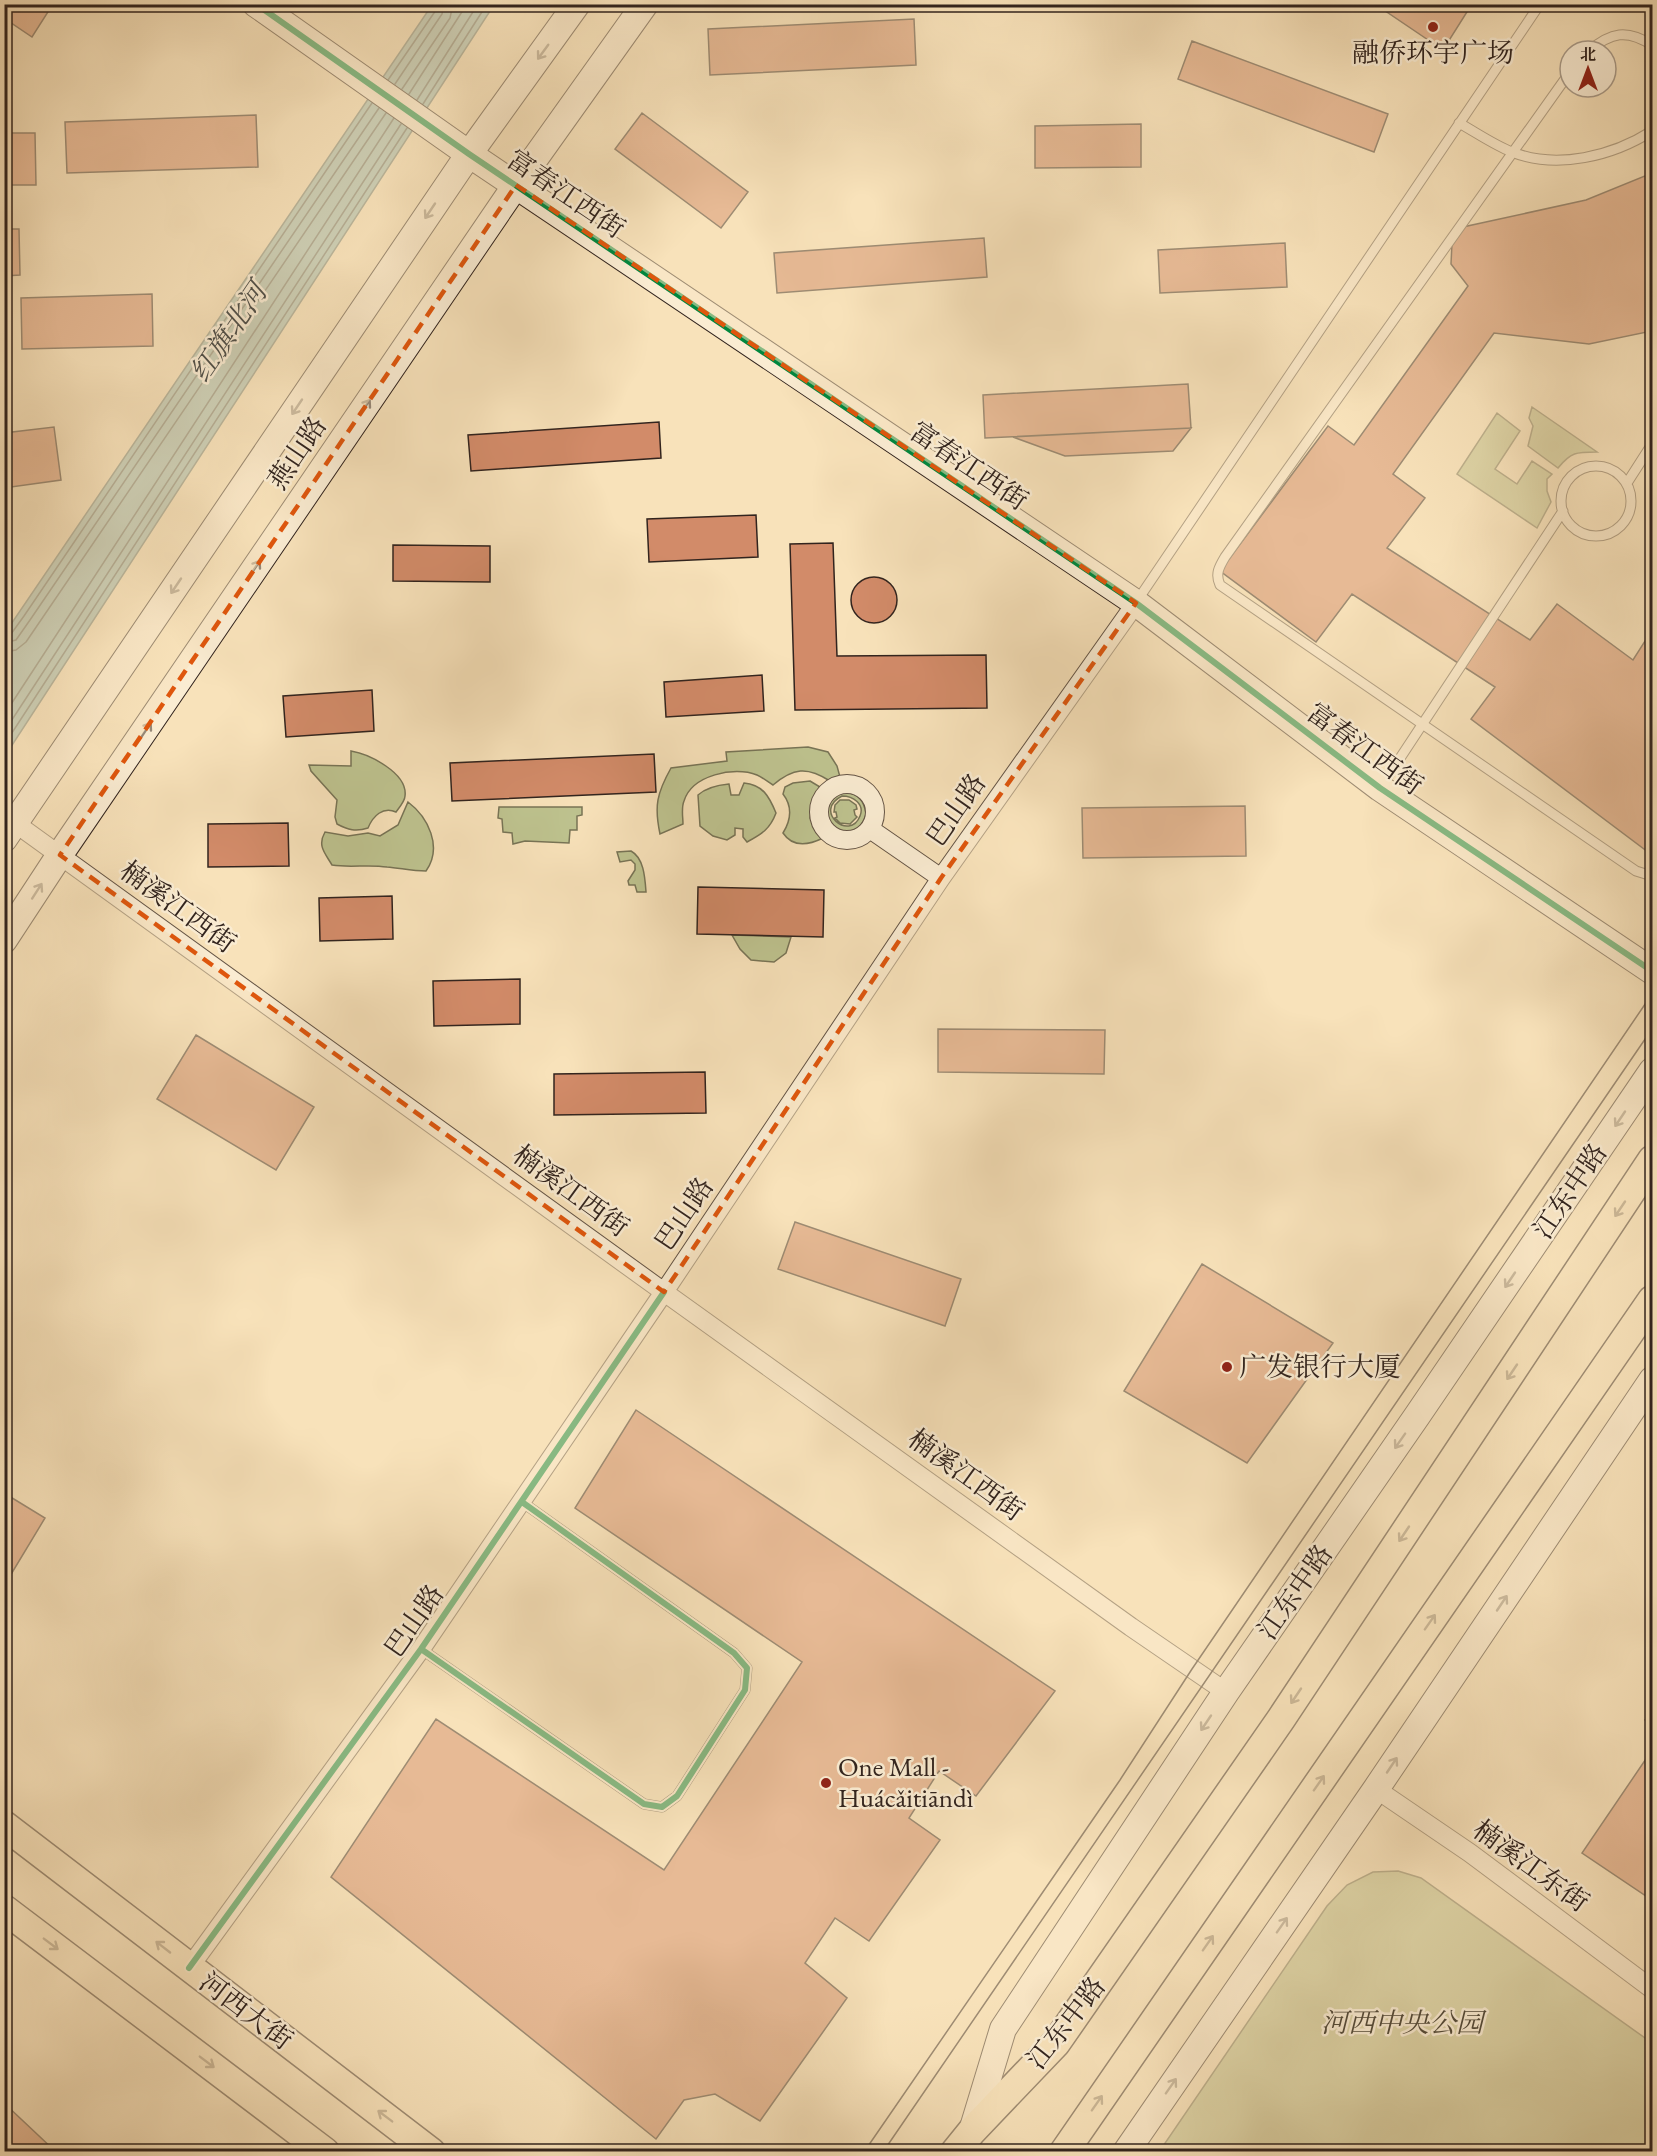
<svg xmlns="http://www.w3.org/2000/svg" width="1657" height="2156" font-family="'EB Garamond','Noto Serif SC',serif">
<rect width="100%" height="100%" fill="#f8e2ba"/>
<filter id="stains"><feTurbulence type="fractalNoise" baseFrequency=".00333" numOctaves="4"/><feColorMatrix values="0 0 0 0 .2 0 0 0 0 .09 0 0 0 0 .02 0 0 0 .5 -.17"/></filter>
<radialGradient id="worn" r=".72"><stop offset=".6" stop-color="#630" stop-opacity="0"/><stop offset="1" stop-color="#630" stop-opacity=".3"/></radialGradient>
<path fill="#bec38f" stroke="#787456" stroke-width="1.5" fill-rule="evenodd" d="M1532,407L1597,452C1576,452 1571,452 1558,468L1528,446L1533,426L1529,418Z
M1497,413L1520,431L1495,469L1517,484L1532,461L1552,474L1547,479V491L1551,502L1537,528L1457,474Z
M808,747L828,752L837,766L840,777L830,781C807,766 793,768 773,785C768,782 762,777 757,775C734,766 692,775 684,801C681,808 683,817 683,824L660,834C654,806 657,793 671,768L727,761L726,752Z
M351,751C369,754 408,773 405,796C405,801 399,808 396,812C383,806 373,816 368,828C356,832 348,830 337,824L335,817L337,800L311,771L309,765L351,766Z
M810,781L820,787L815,794L810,818L823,838C809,845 793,848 783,833C791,820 793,807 783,794L785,787L793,783Z
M744,783C763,785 769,796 776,813C770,829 762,834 747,842L743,837V829L735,828V835L727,840L713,836L700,826L698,795C707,787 718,785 729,784L731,795H739Z
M845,792C858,794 864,800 866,814C851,863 796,800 845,792ZM842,796C853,796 865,804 860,816C850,842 812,811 842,796Z
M840,800H849L856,805L857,809L854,810L855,815L857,817L850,824L840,823L835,818L837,817L836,812H834L835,805Z
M408,802C428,817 443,847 426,871C412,871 400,868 387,867C369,864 351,868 332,865C325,853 317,846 325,832L348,836L368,833L380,836L398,825Z
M499,807H582V815L577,816V830H570L569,843L525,841L513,844L512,833L503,832L502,819L498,818Z
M631,851C644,858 645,878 646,892H637L635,885H629L628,881L635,870V864L631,860L620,862L617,852Z
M732,935L791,937L786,953L774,962L751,960L740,949Z
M1398,1871L1421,1878L1652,2043V2151L1159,2152L1327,1906L1347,1885L1373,1872Z"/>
<path fill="#9dbdb3" stroke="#728077" stroke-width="1.5" d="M432,5H494L5,756V633Z"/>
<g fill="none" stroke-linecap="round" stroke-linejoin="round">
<path stroke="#687068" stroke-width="1.5" d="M388,80L436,10V4
M395,84L442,14L444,4
M402,89L450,18L453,4
M409,94L467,4
M417,100L478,4
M423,104L487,4
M4,636L11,634L24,616L372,103
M4,643L16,640L30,620L379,108
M4,652L16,650L26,642L386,113
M4,715L394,118
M4,732L401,124
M4,745L407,128"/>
</g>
<path fill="#d28b69" stroke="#32241e" stroke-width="1.5" d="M4,4H53L32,37L4,18Z
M1375,4H1472L1443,50Z
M914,19L916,65L710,75L708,29Z
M1192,41L1388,114L1374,152L1178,79Z
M642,113L748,192L721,228L615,149Z
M256,115L258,167L67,173L65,122Z
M1141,124V167L1035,168V126Z
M4,133H35L36,185H4Z
M1652,173V331L1589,344L1494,333L1393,474L1425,498L1387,548L1530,640L1557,604L1633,660L1652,630V855L1471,719L1495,687L1352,594L1316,642L1220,571L1328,426L1354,445L1468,286L1451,264L1452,243L1463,227L1586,200Z
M4,229H19L20,275L4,276Z
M984,238L987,277L777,293L774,253Z
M1285,243L1287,287L1160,293L1158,250Z
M152,294L153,346L22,349L21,298Z
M1188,384L1191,428L985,438L983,395Z
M659,422L661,458L471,471L468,435Z
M54,427L61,480L4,488V433Z
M1191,428L1173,451L1065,456L1013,437Z
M756,515L758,557L649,562L647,519Z
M833,543L837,656L986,655L987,708L795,710L790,544Z
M393,545L490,546V582L393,581Z
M851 600a23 23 0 1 1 46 0a23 23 0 1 1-46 0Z
M762,675L764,711L666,717L664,682Z
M372,690L374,731L286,737L283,696Z
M654,754L656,792L452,801L450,763Z
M1245,806L1246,856L1083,858L1082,808Z
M288,823L289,866L208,867V824Z
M698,887L824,890L823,937L697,934Z
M392,896L393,939L320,941L319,898Z
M520,979V1024L434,1026L433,981Z
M938,1029L1105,1030L1104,1074L938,1072Z
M196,1035L314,1107L276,1170L157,1099Z
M705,1072L706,1113L554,1115V1074Z
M795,1222L961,1279L945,1326L778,1269Z
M1202,1264L1333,1343L1247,1463L1124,1391Z
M636,1410L1055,1691L976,1796L939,1771L909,1818L940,1840L869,1941L835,1918L805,1963L847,1998L760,2121L715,2094L684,2100L656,2139L331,1877L436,1719L664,1870L802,1662L575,1508Z
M4,1493L45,1518L7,1581L4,1580Z
M1652,1561V1575L1646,1570Z
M1652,1714V1725L1645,1720Z
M1650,1753L1652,1755V1900L1582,1853Z
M4,2103L56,2152H4Z
M1279,2145L1289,2152H1258V2147Z"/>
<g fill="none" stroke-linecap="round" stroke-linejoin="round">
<g stroke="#645445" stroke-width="11">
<path id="lane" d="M1589,51C1611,32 1627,29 1652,45
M1570,72L1225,557C1219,567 1215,574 1220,585L1636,871L1652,876
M1459,123C1477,133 1494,145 1512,152C1557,170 1613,156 1652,131
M1561 501a35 35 0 1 1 70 0a35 35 0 1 1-70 0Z
M1627,483L1652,444
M1137,601L1540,4
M1381,787L1563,511
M421,1649L644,1804L662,1807L677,1796L745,1690L747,1668L734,1653L522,1502"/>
</g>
<g stroke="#645445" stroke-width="20">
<path id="street" d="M819 812a28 28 0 1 1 56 0a28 28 0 1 1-56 0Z
M4,815L664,1292L1131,1627L1226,1692
M870,829L941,878
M1376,1789L1470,1853L1652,1989
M189,1968L421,1649L664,1292L941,878L1136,603"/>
</g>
<g stroke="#32241e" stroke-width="28">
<path id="secondary" d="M256,4L469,154L1136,603L1380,788L1652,971
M4,839L469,154L577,4
M4,940L61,853L516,185L645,4
M972,2131L1003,2029L1226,1692L1417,1416L1652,1071
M1126,2152L1376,1789L1652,1380"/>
</g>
<g stroke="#32241e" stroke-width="31">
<path id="primary" d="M4,1825L431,2152
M4,1909L325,2152
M955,2152L972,2131L1056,2043L1281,1719L1652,1160
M1064,2152L1652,1300"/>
</g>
<use href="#lane" stroke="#faecd2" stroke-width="9"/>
<use href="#street" stroke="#faecd2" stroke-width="18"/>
<use href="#secondary" stroke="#faecd2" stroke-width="26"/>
<use href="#primary" stroke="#f8e2ba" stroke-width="28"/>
<path stroke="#32241e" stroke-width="1.5" d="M864,2152L1120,1780L1192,1669L1652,994
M883,2152L1652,1029"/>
<g stroke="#faecd2" stroke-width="10">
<path id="cycleway" d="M256,4L469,154L1136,603L1380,788L1652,971
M421,1649L644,1804L662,1807L677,1796L745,1690L747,1668L734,1653L522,1502
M189,1968L421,1649L664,1292"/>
</g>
<use href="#cycleway" stroke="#00873e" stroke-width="6"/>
</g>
<defs><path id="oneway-shaft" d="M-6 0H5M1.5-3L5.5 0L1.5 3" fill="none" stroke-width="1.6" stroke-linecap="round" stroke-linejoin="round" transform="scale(1.5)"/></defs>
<g stroke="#968878">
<use href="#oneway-shaft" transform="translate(543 52) rotate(126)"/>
<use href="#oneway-shaft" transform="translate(430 211) rotate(124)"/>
<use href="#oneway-shaft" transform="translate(297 407) rotate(124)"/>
<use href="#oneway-shaft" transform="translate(365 407) rotate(-56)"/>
<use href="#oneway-shaft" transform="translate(255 568) rotate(-56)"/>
<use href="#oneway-shaft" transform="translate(176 586) rotate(124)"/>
<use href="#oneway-shaft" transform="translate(146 730) rotate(-56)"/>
<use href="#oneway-shaft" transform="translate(37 891) rotate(-57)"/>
<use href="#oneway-shaft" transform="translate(1620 1119) rotate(124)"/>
<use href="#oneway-shaft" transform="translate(1510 1280) rotate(124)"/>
<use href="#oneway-shaft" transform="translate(1400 1441) rotate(125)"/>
<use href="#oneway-shaft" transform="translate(1502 1603) rotate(-56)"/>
<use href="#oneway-shaft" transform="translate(1206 1723) rotate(124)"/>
<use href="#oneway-shaft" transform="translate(1392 1765) rotate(-56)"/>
<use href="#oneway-shaft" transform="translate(1282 1925) rotate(-55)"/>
<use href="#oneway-shaft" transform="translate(1171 2086) rotate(-55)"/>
</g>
<g stroke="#95836c">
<use href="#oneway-shaft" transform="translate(1620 1209) rotate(124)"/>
<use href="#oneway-shaft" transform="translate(1512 1372) rotate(124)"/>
<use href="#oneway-shaft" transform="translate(1404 1534) rotate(124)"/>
<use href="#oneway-shaft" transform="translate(1430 1622) rotate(-55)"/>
<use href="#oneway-shaft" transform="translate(1296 1696) rotate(124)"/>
<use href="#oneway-shaft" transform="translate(1319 1783) rotate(-55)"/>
<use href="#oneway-shaft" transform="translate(1208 1943) rotate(-55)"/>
<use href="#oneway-shaft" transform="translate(51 1944) rotate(37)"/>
<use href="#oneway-shaft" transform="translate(163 1947) rotate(-142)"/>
<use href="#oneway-shaft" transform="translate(207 2062) rotate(37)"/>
<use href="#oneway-shaft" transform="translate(1097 2103) rotate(-55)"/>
<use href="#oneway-shaft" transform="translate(385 2116) rotate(-143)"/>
</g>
<path d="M0 0H1657V2156H0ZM516,185L1136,603L941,878L664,1292L60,855Z" fill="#f8e2ba" fill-opacity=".55" fill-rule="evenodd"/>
<path fill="none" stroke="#df560d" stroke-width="4.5" stroke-dasharray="12 8" stroke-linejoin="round" d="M516,185L1136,603L941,878L664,1292L60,855Z"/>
<g fill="#8f2418" stroke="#faecd2" stroke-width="2">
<circle cx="1433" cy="27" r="6"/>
<circle cx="1227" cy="1367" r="6"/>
<circle cx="826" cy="1783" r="6"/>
</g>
<g text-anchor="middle" stroke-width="5" stroke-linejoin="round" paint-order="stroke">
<g font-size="27" fill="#32241e" stroke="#faecd2" text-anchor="start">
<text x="1433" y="62" text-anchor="middle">融侨环宇广场</text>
<text x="1239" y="1376">广发银行大厦</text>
<text x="838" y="1776">One Mall -<tspan x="838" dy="31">Huácǎitiāndì</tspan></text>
</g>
<g font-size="27" fill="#32241e" stroke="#faecd2">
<text transform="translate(566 194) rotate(34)" y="9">富春江西街</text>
<text transform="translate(297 453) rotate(-56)" y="9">燕山路</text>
<text transform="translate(969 466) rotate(34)" y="9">富春江西街</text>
<text transform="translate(1365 749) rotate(36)" y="9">富春江西街</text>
<text transform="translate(956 810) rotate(-55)" y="9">巴山路</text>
<text transform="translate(178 907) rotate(36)" y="9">楠溪江西街</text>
<text transform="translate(571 1191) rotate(36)" y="9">楠溪江西街</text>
<text transform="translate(1570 1191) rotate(-56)" y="9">江东中路</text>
<text transform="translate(684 1214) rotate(-56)" y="9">巴山路</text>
<text transform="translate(966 1475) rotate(36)" y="9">楠溪江西街</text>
<text transform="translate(1295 1592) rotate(-55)" y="9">江东中路</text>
<text transform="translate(414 1621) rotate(-55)" y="9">巴山路</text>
<text transform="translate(1531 1866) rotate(36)" y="9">楠溪江东街</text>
<text transform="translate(246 2011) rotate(37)" y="9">河西大街</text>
<text transform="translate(1066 2023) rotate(-52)" y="9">江东中路</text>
</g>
<g font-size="27" font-style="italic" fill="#554c3a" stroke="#faecd2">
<text x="1402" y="2032">河西中央公园</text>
</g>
<g font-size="28" font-style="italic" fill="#52524b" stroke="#faecd2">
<text transform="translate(228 332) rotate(-56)" y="10">红旗北河</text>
</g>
</g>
<rect width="1657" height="2156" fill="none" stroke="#f8e2ba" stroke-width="24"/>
<rect x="6" y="6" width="1645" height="2144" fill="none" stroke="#32241e" stroke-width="3"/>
<rect x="12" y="12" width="1633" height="2132" fill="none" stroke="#32241e" stroke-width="1.5"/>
<g transform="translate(1588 69)"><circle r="28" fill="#faecd2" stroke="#aa9c8a" stroke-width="1.5"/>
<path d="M0-4.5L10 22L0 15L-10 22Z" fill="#8f2418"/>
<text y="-9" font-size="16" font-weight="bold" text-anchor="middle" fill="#32241e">北</text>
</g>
<rect width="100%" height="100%" filter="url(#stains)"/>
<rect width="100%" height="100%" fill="url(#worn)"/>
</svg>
